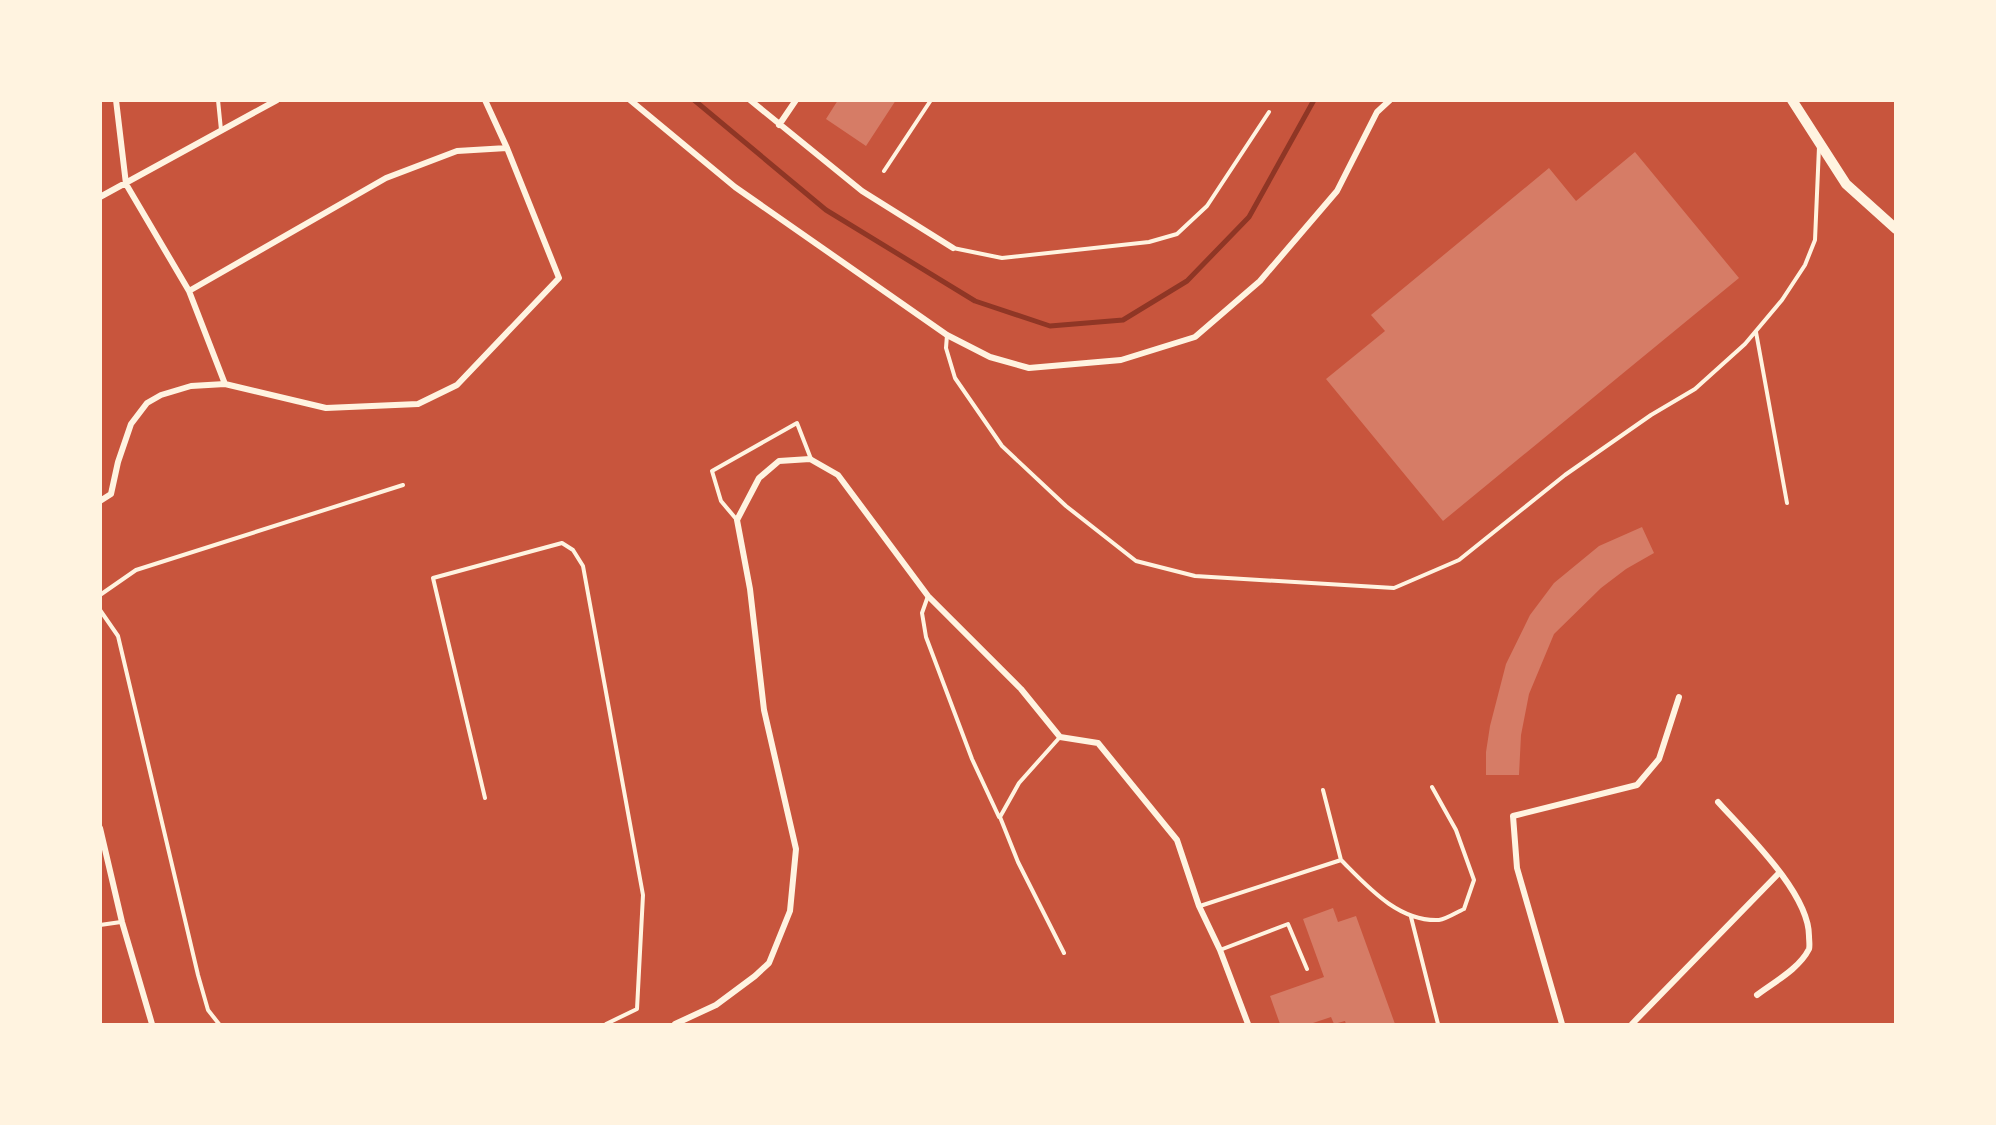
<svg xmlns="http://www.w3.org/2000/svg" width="1996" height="1125" font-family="'Archivo Narrow',sans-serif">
<rect width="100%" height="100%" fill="#c8553d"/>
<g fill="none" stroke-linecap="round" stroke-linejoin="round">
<path stroke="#8f3625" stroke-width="5" d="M694,100L826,210L975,301L1050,326L1123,320L1187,281L1249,217L1314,100"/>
</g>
<path fill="#d67c66" d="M838,100H896L866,146L826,119Z
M1635,152L1739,278L1443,521L1326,379L1385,331L1371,315L1549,168L1576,201Z
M1642,527L1654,553L1626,569L1601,588L1554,634L1529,694L1521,735L1519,775H1486V752L1490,726L1506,664L1530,615L1554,583L1599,546Z
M1333,908L1338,922L1356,916L1395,1024H1346L1345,1021L1334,1024L1331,1017L1310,1024H1280L1270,996L1324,977L1303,919Z"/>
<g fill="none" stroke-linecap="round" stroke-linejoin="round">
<path stroke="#fff3e0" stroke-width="4" d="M218,100L221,130
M884,171L931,100
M953,248L1002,258L1149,242L1177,234L1207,206L1269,112
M1756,332L1787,503
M947,335L946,348L955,378L1002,446L1066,506L1136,561L1195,576L1394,588L1459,560L1565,475L1651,415L1695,389L1745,344L1782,300L1805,265L1815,240L1819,147
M737,520L721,501L712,471L797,423L811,459
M100,595L136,570L403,485
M928,596L922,613L926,637L972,759L999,817
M100,610L118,636L198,975L208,1010L219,1024
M1060,737L1019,783L1000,817L1018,862L1064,953
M1323,790L1341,860
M485,798L433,578L562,543L573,550L583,566L643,895L637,1009L606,1024
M1200,906L1341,860C1367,886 1398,922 1439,920C1447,919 1457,912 1464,909L1474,880L1456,830L1432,787
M1411,917L1438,1024
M100,925L121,922
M1220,950L1288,924L1307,969"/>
<path stroke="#fff3e0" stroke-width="6" d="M116,100L126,184L189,291L225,384
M485,100L507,148
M630,100L735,187L947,335L990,357L1029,368L1121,360L1195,337L1260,281L1337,191L1377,112L1390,100
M750,100L862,191L953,248
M779,125L796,100
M100,197L277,100
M100,501L111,494L118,462L131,424L147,403L161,395L191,386L225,384L326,408L418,404L457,385L559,278L507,148L457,151L386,178L189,291
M1718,802C1746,833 1809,893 1809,936C1809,940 1810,946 1809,949C1799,969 1774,982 1757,995
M100,828L122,922L152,1024
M675,1024L716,1005L755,976L769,963L790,911L796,849L764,710L750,589L737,520L759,478L779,461L810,459L838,475L928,596L1021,689L1060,737L1098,743L1177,840L1199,906L1220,950L1248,1024
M1562,1024L1517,868L1513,816L1637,785L1659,759L1679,697
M1632,1024L1779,873"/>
<path stroke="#fff3e0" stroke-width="10" d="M1792,100L1846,184L1896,229"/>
</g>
<rect width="1996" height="1125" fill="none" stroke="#fff3e0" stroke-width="204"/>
</svg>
